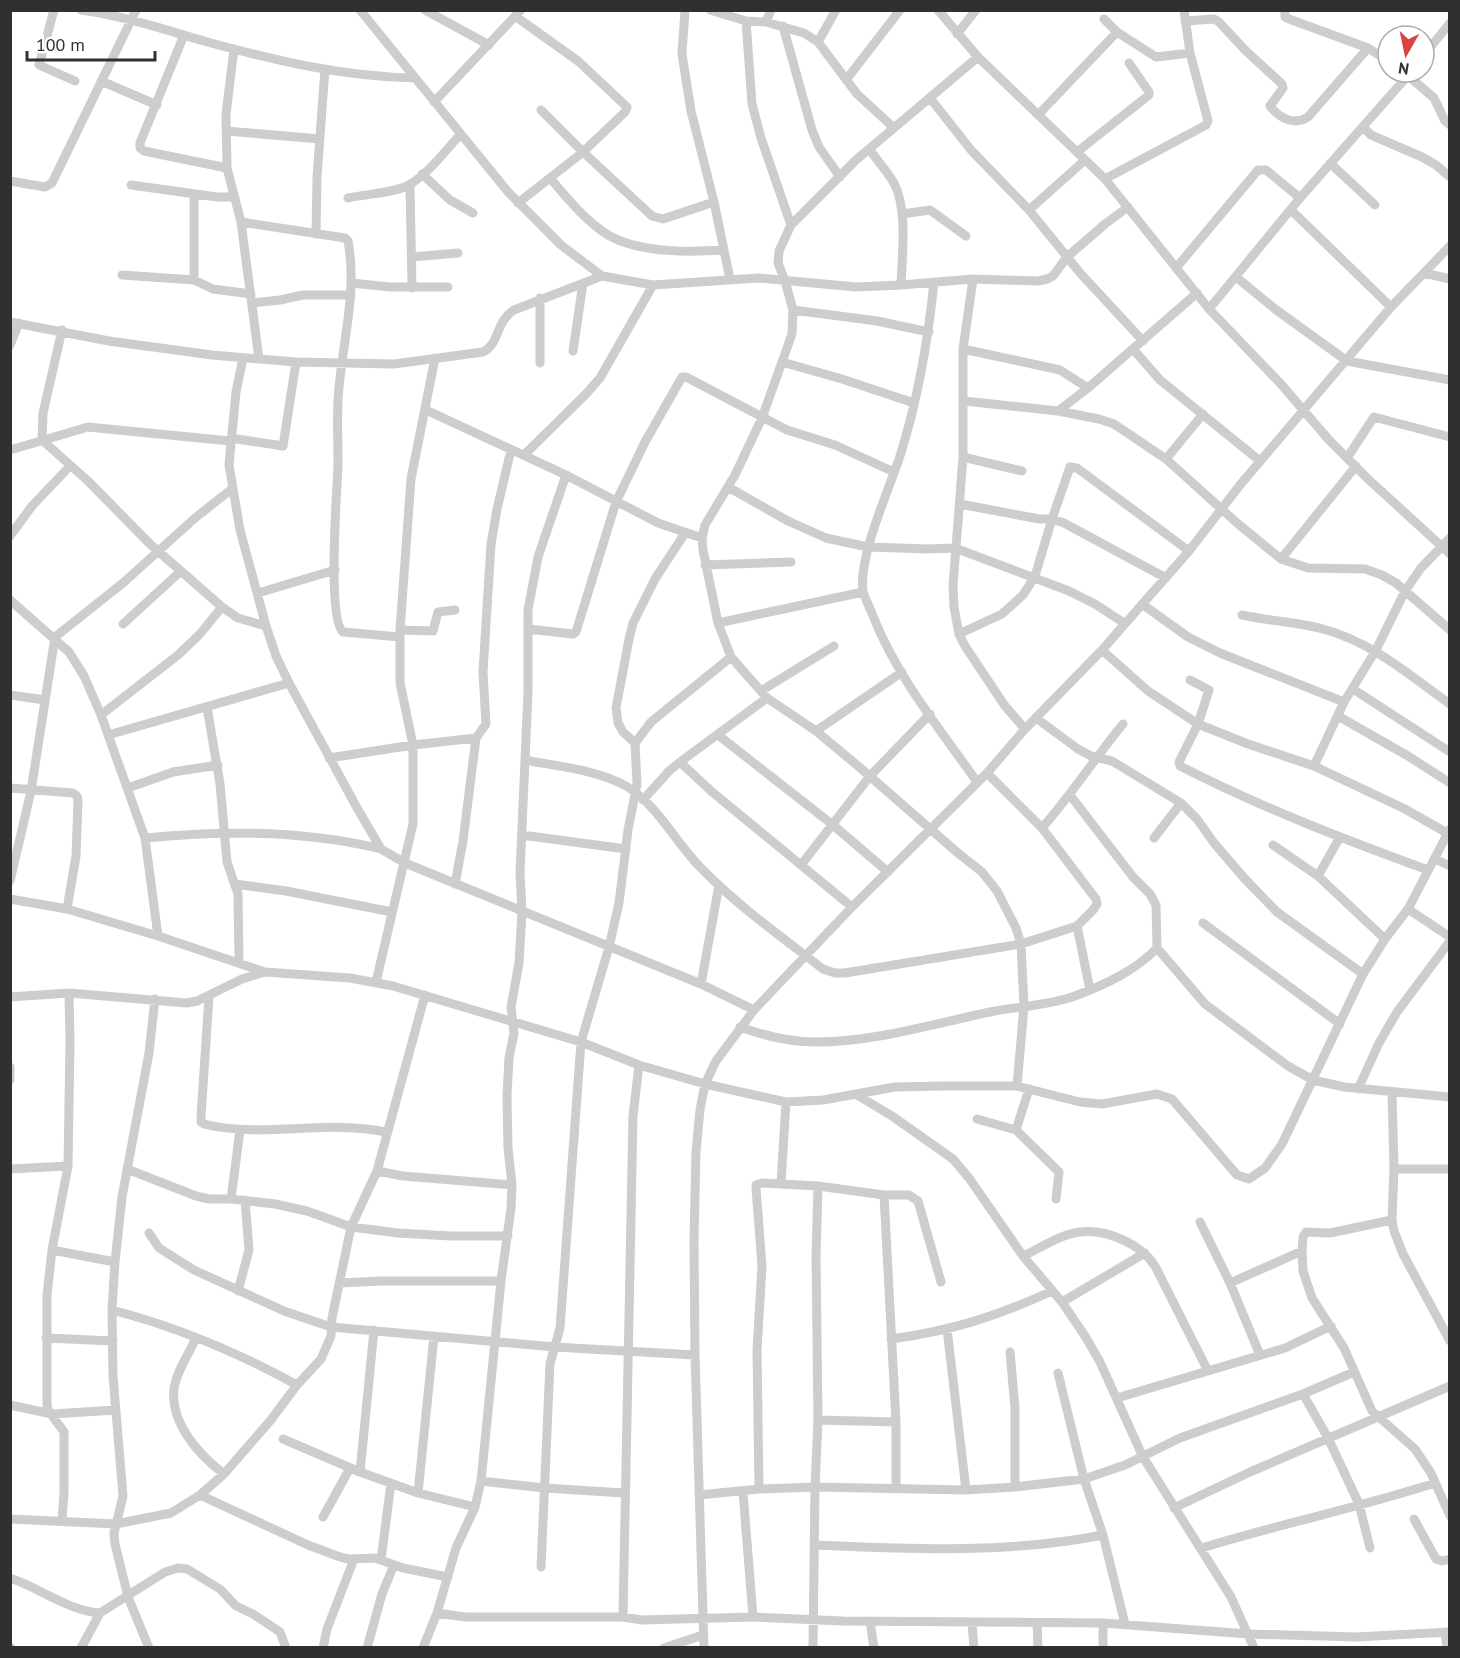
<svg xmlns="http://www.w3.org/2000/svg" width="1460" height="1658" font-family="'PT Sans',sans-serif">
<rect width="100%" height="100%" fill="#fff"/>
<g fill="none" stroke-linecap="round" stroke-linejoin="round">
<path stroke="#cdcdcd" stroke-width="9" d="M54,10L39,65L75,81
M81,10C126,16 168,31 211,43C277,61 346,77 415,78
M360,10L508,192L561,245L602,276L653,285L759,278L856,287L901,285L973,279L1038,281L1047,279L1053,276L1067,257L1105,224L1128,207
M425,10L489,45
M685,10L682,54L691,111L714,202L730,279
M710,10L746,21L766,22L804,33L818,42L857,94L893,127
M938,10L978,57L1105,179L1209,309L1280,383L1329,440L1367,478L1450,554
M1285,10V17L1289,19L1368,48L1388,61
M515,16L578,61L627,107L625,112L583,152L518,203
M1104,19L1117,32L1156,57L1190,53
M746,21L752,104L761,138L791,225
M1185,21L1214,19L1219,22L1245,50L1282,84L1283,88L1270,106C1279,118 1294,126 1308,117L1368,48
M766,22L771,10
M783,26L812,130L819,147L840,177
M957,34L976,10
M184,35L140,143V148L144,151L227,168
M818,42L836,10
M234,49L226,114L227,168L241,222L259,359
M1424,55L1450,23
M978,57L856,160L791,225L779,251L778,263L785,281L793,310L792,334L762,418L735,475L705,525L702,538L703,550L718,623L731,657L767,698L816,731L858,766L958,853L982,872L997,891L1016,928L1021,944L1024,1006L1017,1086
M1405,73L1434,98L1445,121L1450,125
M846,80L900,10
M101,81L157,105
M930,98L971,150L1029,210L1081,274L1143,341
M434,102L521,10
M541,110L583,152L652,216L663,219L714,202
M1038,115L1117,32
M1364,128L1371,135L1422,157L1436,165L1450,177
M226,131L320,139
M869,149C877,160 887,171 894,183C908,210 902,255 901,285
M1077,152L1149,95V92L1129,63
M1330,163L1375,205
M422,174L450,200L473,213
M550,178C567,198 593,230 618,240C650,253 691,252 724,250
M1105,179L1206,125L1208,121L1190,53L1184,10
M10,181L45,187L52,183L136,10
M410,184L412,288
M131,185L217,197H233
M194,194V280L213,289L251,294
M348,198C366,194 394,193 409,185C429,173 445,151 460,135
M1029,210L1085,160
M1291,210L1391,307
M902,214L930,210L966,236
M241,222L345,238L348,241C358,294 341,347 338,400C337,422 338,443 338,465C337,491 327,619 343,632L400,637
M316,234L317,177L325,69
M412,257L458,253
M1176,268L1258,170H1266L1300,198
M1424,273L1450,279
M122,275L194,280
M1236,277L1275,309L1347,361L1450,380
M973,279L963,349V457L953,586L954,607L959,634L965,646L1005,706L1025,729
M934,282C928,341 918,399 900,456C889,490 858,557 863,591C865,599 870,608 873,616C897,677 940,729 977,782
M351,283L390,287H448
M252,303L280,300L303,295H351
M1209,309L1300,198L1411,72
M793,310L877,321L929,332
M10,322L109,341L212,355L296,362L394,364L483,352C500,344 495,322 514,310L602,276
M62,330L43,413L42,440L88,481L150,544L222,607L238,618L266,626
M10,345L19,323
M963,349L1060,370L1088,388
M1133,349L1160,380L1260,461
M573,351L583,283
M243,358L236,392L229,465L240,530L266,626L276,656L289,683L356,806L381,849L405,863L701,984L754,1010
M782,362L842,379L914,403
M540,363V298
M964,401L1058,411L1099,419L1114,424L1166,459L1237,523L1281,559L1308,568L1365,569L1382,575L1396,583L1450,630
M426,410L566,475L658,523L702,538
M1058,411L1088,388L1197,293
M231,438L283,446L296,362
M10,450L88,427L230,441
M524,455L585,395L600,378L653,285
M963,457L1022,471
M1347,458L1374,417L1450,437
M1166,459L1203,414
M728,487L788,521L826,538L868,547L928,549L955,548L1069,591L1095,604L1124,623
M960,504L1039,519H1052L1064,523L1166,578
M10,536L32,506L70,466
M1281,559L1356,466
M705,565L791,562
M258,593L335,570
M10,600L69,652L84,676L101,715L145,838L158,936
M1142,604L1188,637L1220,653L1344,702
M1242,615C1269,621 1297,622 1323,629C1372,642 1409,675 1450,704
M718,623L863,592
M123,624L181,571
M528,629L573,634L576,632L616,502L645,442L682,377H686L787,430L835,445L894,472
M400,630L433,631L438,612L455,610
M959,634L1002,614L1023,595L1035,576L1052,519L1070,467L1077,468L1189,551
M1102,650L1148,691L1198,724L1248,744L1314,766L1405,809L1447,833
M1190,680L1209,690L1198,724L1179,762L1180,766C1260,807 1343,839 1428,870
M1353,689L1450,752
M761,691L834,646
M10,695L45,700
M207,707L220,784L227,862L238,894L239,963
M101,715L178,655L199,635L222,607
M1338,716L1408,756L1450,783
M1036,718L1078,749L1091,756L1112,761L1181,803L1197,819L1214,843L1245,879L1277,912L1363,974
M816,731L902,672
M108,735L289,683
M718,735L833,825L888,872
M635,743L623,732L618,723L616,708L629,639L633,623L655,579L685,533
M329,758L413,745L476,738
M525,760C555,766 599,770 626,786C659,806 676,844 703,870C738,906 783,938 823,969L835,973H845L1021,944L1077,926L1093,910L1097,904L1096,899L1042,828L987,773
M680,762L711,791L852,907
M1314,766L1344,702L1376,650L1405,591L1421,568L1450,538
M10,788L73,793L77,796L78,801L76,856L67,909
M128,788L173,772L218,765
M1070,795L1133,877L1150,894L1156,905L1157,948L1205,1004L1288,1066L1313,1080L1344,1087L1450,1097
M643,800L669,771L680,762L767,698
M1042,828C1071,795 1095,758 1123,724
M522,835L626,849
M145,838C224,830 303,830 381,849
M1154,838L1181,803
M1273,845L1318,876L1385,939
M1435,859L1450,866
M801,865L870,776L930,714
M1318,876L1340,837
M10,881L31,791L55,637L123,583L195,518L233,488
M235,884L286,891L392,912
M455,884L463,841L476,738L486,724L483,672L491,544L497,509L511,450
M10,899L67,909L158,936L265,972L350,978L393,986L581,1042L639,1065L705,1084L786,1102L823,1100L895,1087L942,1086H1017L1080,1102L1102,1104L1157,1094L1172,1099L1237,1175L1249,1179L1265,1168L1282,1144L1363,974L1385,939L1408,909L1450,829
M1408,909L1450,937
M1203,923L1340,1024
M1077,926L1090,990
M376,982L413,824V745L400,683V630L411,479L435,358
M701,984L719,885
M209,996L201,1117V1122L204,1124C264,1139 326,1119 386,1132
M10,997L69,993L187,1003L197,1001L242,979L265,972
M740,1027C765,1036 789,1042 815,1042C874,1042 933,1024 990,1012C1018,1006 1048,1006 1075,996C1104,985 1135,971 1157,948
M10,1067V1080
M1029,1089L1016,1130L1059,1172L1056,1199
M1358,1089L1379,1043L1397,1012L1450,941
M1392,1093L1394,1169L1392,1220L1394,1231L1403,1254L1450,1341
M857,1095L892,1116L953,1159L969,1178L1023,1256L1062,1302L1085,1336L1100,1362L1143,1457L1231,1597L1254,1648
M977,1119L1016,1130
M10,1169L68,1166
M127,1169L196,1196L209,1199H231L275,1204L307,1211L351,1227L398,1233L451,1236H508
M1394,1169H1450
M377,1171L403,1176L512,1185
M781,1184L786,1102
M884,1195H909L918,1201L941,1282
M231,1199L240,1130
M1392,1220L1330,1233L1306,1232L1303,1237L1302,1251L1303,1271L1312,1298L1344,1348L1372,1411L1415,1449L1431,1473L1450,1516
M1200,1222L1230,1283
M149,1233L159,1248L194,1270L284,1311L331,1327L555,1347L695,1355
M52,1250L115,1262
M1023,1256C1041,1248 1061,1234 1080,1232C1107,1229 1141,1244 1155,1266L1208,1371
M340,1283L382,1281H501
M238,1291L249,1250L245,1200
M1062,1302L1145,1253
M112,1310C177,1327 239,1353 297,1385
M947,1329L966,1490
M46,1338L113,1341
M196,1338C189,1354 176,1372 174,1389C170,1423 199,1455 224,1474
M891,1339C951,1331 998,1316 1052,1291
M1010,1352L1015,1408V1487
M1260,1355L1230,1283L1302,1251
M1058,1373L1084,1479L1103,1535L1125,1624
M1303,1394L1328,1438L1359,1504L1370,1548
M1117,1398L1285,1348L1331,1326
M10,1405L52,1414L116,1410
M818,1420L896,1422
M283,1439L360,1472L418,1493L475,1507
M360,1472L374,1330
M481,1481L545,1488L624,1493
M759,1489L757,1350L762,1266L756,1188V1185L762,1183L818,1186L884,1195L896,1422V1489
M743,1492L753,1617
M418,1493L434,1336
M200,1495L308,1545L340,1557L349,1559L375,1558L403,1568L448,1577
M699,1495L759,1489L815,1487L966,1490L1015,1487L1084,1479L1125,1465L1180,1438L1303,1394L1354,1372
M1174,1508L1250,1472L1450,1386
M323,1517L350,1468
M10,1519L116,1524L171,1513L200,1495L224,1474L270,1421L297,1385L321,1359L331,1336L332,1318L351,1227L377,1171L425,995
M1414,1519L1436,1559L1442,1561L1450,1559
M62,1520L64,1493V1432L48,1410L47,1405V1295L52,1250L68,1166L70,1041L69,993
M815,1545C911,1549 1008,1554 1103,1535
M1202,1548C1279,1524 1358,1508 1435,1483
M381,1560L391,1483
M541,1567L550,1364L560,1328L581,1042L609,947L619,903L628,830L637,784L635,743L651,722L731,657
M10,1578C40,1588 69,1611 100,1613L165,1572L178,1568L187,1569L220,1589L236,1606L253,1614L280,1632L286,1648
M437,1613L465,1617H623L642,1620L753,1617L843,1621L1103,1623L1248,1634L1356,1637L1450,1632
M623,1617L633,1116L639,1065
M870,1621L874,1648
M972,1623L974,1648
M1037,1623L1038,1648
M1103,1623V1648
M1445,1632L1447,1648
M10,1647L11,1648
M81,1648L100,1613
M149,1648L128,1597L115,1544L114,1533L123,1496L113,1376L112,1310L115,1262L122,1197L149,1053L155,999
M323,1648L327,1629L354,1559
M367,1648L382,1594L394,1565
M423,1648L437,1613L456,1548L475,1507L481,1481L501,1281L511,1208L512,1185L508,1148L507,1096L509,1058L514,1033L511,1007L519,963L522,912L520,873L528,692V610L538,557L566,475
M664,1648L703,1635
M704,1648L695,1355L694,1240L696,1152L700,1110L705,1084L716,1061L754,1010L852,907L987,773L1025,729L1102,650L1189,551L1240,485L1391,307L1450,246
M813,1648L815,1487L818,1420L816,1255L818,1186"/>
</g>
<rect width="1460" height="1658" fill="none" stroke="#303030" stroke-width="24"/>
<g transform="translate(1406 54) rotate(189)"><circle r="28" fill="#ffffff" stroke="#acacac" stroke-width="1.5"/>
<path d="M0-4.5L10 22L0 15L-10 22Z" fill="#d94440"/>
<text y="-9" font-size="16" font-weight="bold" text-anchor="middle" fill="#303030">N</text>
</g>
<path d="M27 51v9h128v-9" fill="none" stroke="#303030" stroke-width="3"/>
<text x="36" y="51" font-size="18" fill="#303030" stroke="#ffffff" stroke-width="4.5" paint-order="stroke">100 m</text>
</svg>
